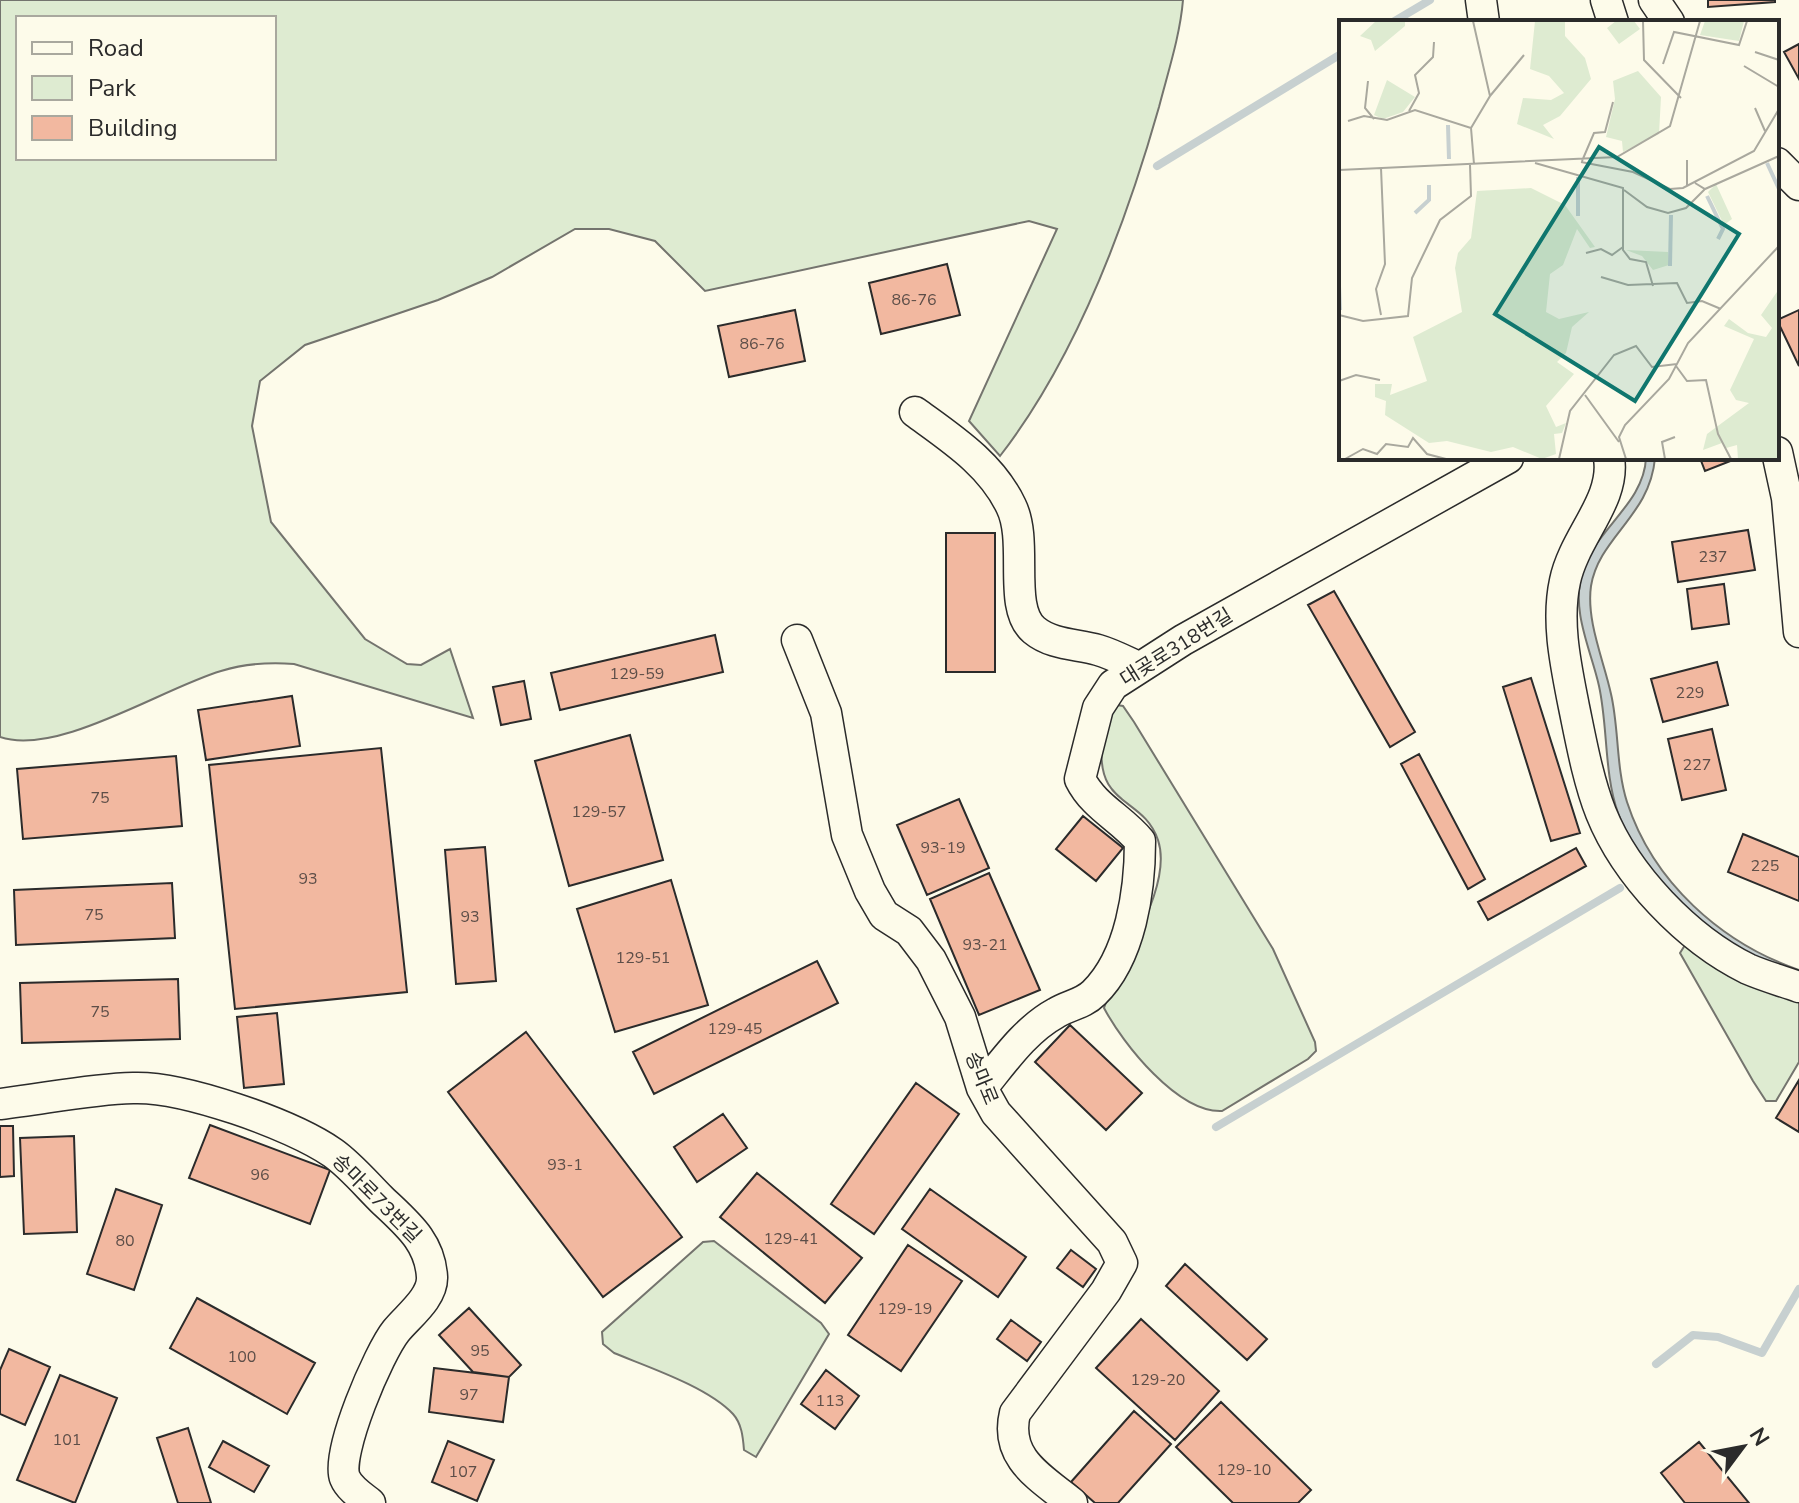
<svg xmlns="http://www.w3.org/2000/svg" width="1799" height="1503" font-family="'Nunito Sans','Noto Sans KR',sans-serif">
<rect width="100%" height="100%" fill="#fdfbea"/>
<path fill="#deebd1" stroke="#74746e" stroke-width="2" fill-rule="evenodd" d="M0,0H1183C1180,36 1168,72 1159,107C1125,227 1076,358 1000,456L969,421L1057,229L1029,221L705,291L655,241L609,229H575L492,277L438,300L305,345L260,381L252,426L271,522L365,639L407,664L421,665L450,649L473,718L294,664C270,662 244,664 221,671C163,688 57,757 0,737ZM18,18H274V158H18Z
M1117,705L1123,706L1134,722L1273,949L1315,1042L1316,1051L1308,1059L1222,1111C1178,1113 1123,1044 1104,1008C1118,963 1174,888 1158,840C1143,796 1096,808 1102,744C1104,730 1107,715 1117,705Z
M1685,945L1760,987L1799,1002V1062L1776,1101H1766L1753,1081L1680,953Z
M714,1241L821,1323L829,1334L756,1457L744,1450C743,1438 742,1424 733,1414C708,1387 648,1367 614,1353L603,1344L602,1332L703,1242Z"/>
<path fill="#c7d0d0" stroke="#74746e" stroke-width="2" d="M1646,458H1655C1650,516 1599,537 1591,586C1586,621 1604,661 1611,694C1619,728 1616,768 1627,802C1653,882 1721,943 1799,970V981C1784,976 1767,972 1753,965C1706,942 1636,862 1618,813C1604,774 1608,727 1599,686C1591,650 1571,612 1582,573C1594,530 1644,504 1646,458Z"/>
<g fill="none" stroke-linecap="round" stroke-linejoin="round">
<path stroke="#c7d0d0" stroke-width="8" d="M1393,22L1430,0
M1157,166L1341,54
M1216,1127L1620,888
M1656,1364L1693,1335L1718,1337L1762,1353L1799,1289"/>
</g>
<path fill="#f2b8a0" stroke="#2b2b2b" stroke-width="2" d="M1708,0H1775V2L1708,7Z
M1799,44V79L1784,52Z
M947,264L960,315L881,334L869,283Z
M795,310L805,361L729,377L718,326Z
M1799,310V366L1777,320Z
M1700,458H1738L1705,471Z
M1748,530L1755,570L1678,582L1672,542Z
M946,533H995V672H946Z
M1724,584L1729,624L1692,629L1687,589Z
M1334,591L1415,732L1390,747L1308,605Z
M715,635L723,672L560,710L551,673Z
M1717,662L1728,705L1663,722L1651,679Z
M1531,678L1580,833L1551,841L1503,687Z
M524,681L531,719L501,725L493,687Z
M292,696L300,746L206,760L198,710Z
M1712,729L1726,790L1682,800L1668,739Z
M630,735L663,860L569,886L535,761Z
M381,748L407,992L235,1009L209,765Z
M1419,754L1485,879L1468,889L1401,764Z
M176,756L182,826L23,839L17,769Z
M959,799L989,868L927,895L897,825Z
M1083,816L1123,848L1096,881L1056,849Z
M1743,834L1799,857V901L1728,872Z
M485,847L496,981L456,984L445,850Z
M1576,848L1586,866L1488,920L1478,902Z
M989,873L1040,990L979,1015L930,899Z
M671,880L708,1005L615,1032L577,909Z
M172,883L175,938L16,945L14,890Z
M817,961L838,1003L654,1094L633,1052Z
M178,979L180,1039L22,1043L20,983Z
M277,1013L284,1084L244,1088L237,1017Z
M1070,1025L1142,1093L1106,1130L1035,1062Z
M526,1032L682,1237L603,1297L448,1092Z
M1799,1080V1132L1776,1118Z
M916,1083L959,1114L874,1234L831,1204Z
M723,1114L747,1148L697,1182L674,1147Z
M210,1125L330,1170L310,1224L189,1178Z
M0,1126H13L14,1176L0,1177Z
M74,1136L77,1232L24,1234L20,1138Z
M757,1173L862,1258L825,1303L720,1217Z
M116,1189L162,1205L134,1290L87,1274Z
M930,1189L1026,1257L998,1297L902,1229Z
M908,1245L962,1281L901,1371L848,1335Z
M1071,1250L1096,1269L1083,1287L1057,1268Z
M1185,1264L1267,1339L1247,1360L1166,1286Z
M197,1298L315,1363L287,1414L170,1348Z
M469,1308L521,1365L509,1377L473,1372L439,1335Z
M1141,1319L1219,1391L1175,1440L1096,1368Z
M1011,1320L1041,1342L1027,1361L997,1339Z
M9,1349L50,1367L25,1425L0,1414V1370Z
M434,1368L509,1377L503,1422L429,1412Z
M826,1370L859,1396L835,1429L801,1404Z
M60,1375L117,1398L75,1503L17,1480Z
M1221,1402L1311,1490L1298,1503H1233L1176,1447Z
M1134,1411L1171,1444L1118,1503H1095L1071,1482Z
M188,1428L211,1503H178L157,1438Z
M223,1441L269,1466L254,1492L209,1467Z
M448,1441L494,1460L477,1501L432,1482Z
M1699,1442L1749,1503H1685L1661,1473Z"/>
<g fill="none" stroke-linecap="round" stroke-linejoin="round">
<g stroke="#2b2b2b" stroke-width="33">
<path id="minor" d="M1481,0L1484,22
M1606,0L1613,22
M1654,0L1669,22
M1777,163L1799,185
M915,412C952,439 991,464 1011,506C1029,542 1007,607 1034,630C1052,645 1077,644 1098,650C1112,654 1125,661 1138,667
M1777,452L1787,498L1799,632
M1609,458C1616,500 1574,537 1565,581C1556,622 1566,666 1574,707C1581,741 1588,780 1601,813C1626,875 1687,939 1748,969C1764,976 1782,981 1799,987
M797,640L826,713L847,835L870,891L884,915L909,931L931,960L960,1017L982,1088L996,1113L1112,1242L1122,1263L1106,1291L1015,1413C1004,1458 1040,1477 1072,1503
M982,1088C1004,1061 1025,1030 1056,1013C1069,1005 1083,1004 1094,993C1131,957 1140,890 1140,841C1121,818 1094,807 1080,779L1098,708L1113,685L1183,640L1508,458
M0,1104C44,1099 89,1089 133,1088C183,1086 291,1124 333,1153C350,1165 366,1184 381,1199C406,1223 430,1241 432,1277C433,1298 407,1317 396,1331C379,1352 335,1454 345,1478C349,1488 361,1496 370,1503"/>
</g>
<use href="#minor" stroke="#fdfbea" stroke-width="30"/>
</g>
<g text-anchor="middle" stroke-width="6" stroke-linejoin="round" paint-order="stroke">
<g font-size="16" fill="#5d4e48">
<text x="914" y="305">86-76</text>
<text x="762" y="349">86-76</text>
<text x="1713" y="562">237</text>
<text x="637" y="679">129-59</text>
<text x="1690" y="698">229</text>
<text x="1697" y="770">227</text>
<text x="100" y="803">75</text>
<text x="599" y="817">129-57</text>
<text x="943" y="853">93-19</text>
<text x="1765" y="871">225</text>
<text x="308" y="884">93</text>
<text x="94" y="920">75</text>
<text x="470" y="922">93</text>
<text x="985" y="950">93-21</text>
<text x="643" y="963">129-51</text>
<text x="100" y="1017">75</text>
<text x="735" y="1034">129-45</text>
<text x="565" y="1170">93-1</text>
<text x="260" y="1180">96</text>
<text x="791" y="1244">129-41</text>
<text x="125" y="1246">80</text>
<text x="905" y="1314">129-19</text>
<text x="480" y="1356">95</text>
<text x="242" y="1362">100</text>
<text x="1158" y="1385">129-20</text>
<text x="469" y="1400">97</text>
<text x="830" y="1406">113</text>
<text x="67" y="1445">101</text>
<text x="1244" y="1475">129-10</text>
<text x="463" y="1477">107</text>
</g>
<g font-size="20" fill="#2b2b2b" stroke="#fdfbea">
<text transform="translate(1176 647) rotate(-32)" y="7">대곶로318번길</text>
<text transform="translate(982 1078) rotate(68)" y="7">송마로</text>
<text transform="translate(377 1198) rotate(45)" y="7">송마로73번길</text>
</g>
</g>
<g transform="translate(1339 20)">
<rect width="440" height="440" fill="#fdfbea"/>
<path d="M37,1H66V6L36,31L32,20L21,16ZM196,1H226V16L246,38L252,59L221,96L204,105L215,119L178,104L184,78L212,80L225,73L210,56L191,49ZM277,1H295L301,9L280,24L268,8ZM366,1H405L400,21L361,15ZM299,51L322,77L320,114L284,132L283,121L267,117L276,79L274,61ZM48,60L76,77L64,92L44,99L35,95ZM377,164L393,199L385,205L369,172ZM192,168L226,185L256,227L251,228L238,209L224,245L211,254L207,292L220,299L250,292L233,307L227,333L218,342L235,354L207,386L217,407L227,403L223,413L215,414L217,434L203,439L174,427L152,432L108,421L90,423L46,395L47,381L36,377V364H53L51,375L88,361L74,317L123,292L116,248L119,233L132,218L138,171ZM287,230L329,232L330,245L314,250L303,236ZM440,269V439H399L398,425L387,428L383,423L364,430L368,414L410,383L397,380L391,370L415,319L385,306L390,299L409,313L427,317L433,308L422,295Z" fill="#deebd1"/>
<path fill="none" stroke="#c7d0d0" stroke-width="4" d="M109,105L110,139M428,143L440,169M368,176L384,209L379,219M76,193L90,180V165M239,196V157M331,246L332,195M0,266L1,290"/>
<path fill="none" stroke="#a9a89e" stroke-width="2" d="M304,1L305,40L342,78M416,32L440,40M324,44L335,12L400,25L408,1M405,46L440,67M29,61L26,88L35,99M151,76L185,35M416,88L426,111M70,91L80,73L76,55L94,37L95,22M9,101L25,96L48,100L76,90L132,108L135,144M132,108L151,76L134,1M348,140V166M243,141L255,113L266,112L274,82M242,142L294,152L331,169L344,168L415,131L440,89M196,143L284,168V230L291,239L307,242L314,266M0,150L278,137L331,106L361,1M356,163L366,169L440,136M285,170L308,187L329,193L347,188L366,169M247,233L262,229L273,235L284,227M262,257L289,265L338,263L348,283L363,281L382,289M0,295L24,301L69,296L73,258L101,200L132,176L131,145M42,295L37,269L46,244L42,148M337,346L348,361L367,360L379,414L392,439M0,361L17,355L41,360M246,375L280,422M6,439L24,429L38,434L47,424L69,427L74,418L88,434L107,439M220,439L231,391L275,335L297,326L313,347L338,344M287,439L280,417L286,405L330,359L349,323L440,226M326,439L323,422L336,417"/>
<path fill="#0f766e" fill-opacity="0.15" stroke="#0f766e" stroke-width="4" d="M260,127L400,214L296,381L156,294Z"/>
<rect width="440" height="440" fill="none" stroke="#2b2b2b" stroke-width="4"/>
</g>
<rect x="16" y="16" width="260" height="144" fill="#fdfbea" stroke="#a9a89e" stroke-width="2"/>
<rect x="32" y="42" width="40" height="12" fill="#fdfbea" stroke="#a9a89e" stroke-width="2"/>
<text x="88" y="56" font-size="24" fill="#2b2b2b">Road</text>
<rect x="32" y="76" width="40" height="24" fill="#deebd1" stroke="#a9a89e" stroke-width="2"/>
<text x="88" y="96" font-size="24" fill="#2b2b2b">Park</text>
<rect x="32" y="116" width="40" height="24" fill="#f2b8a0" stroke="#a9a89e" stroke-width="2"/>
<text x="88" y="136" font-size="24" fill="#2b2b2b">Building</text>
<g transform="translate(1743 1447) rotate(58)" stroke="#fdfbea" stroke-width="6" paint-order="stroke">
<path d="M0-6L14 30L0 20L-14 30Z" fill="#2b2b2b"/>
<text y="-12" font-size="22" font-weight="bold" text-anchor="middle" fill="#2b2b2b">N</text>
</g>
</svg>
